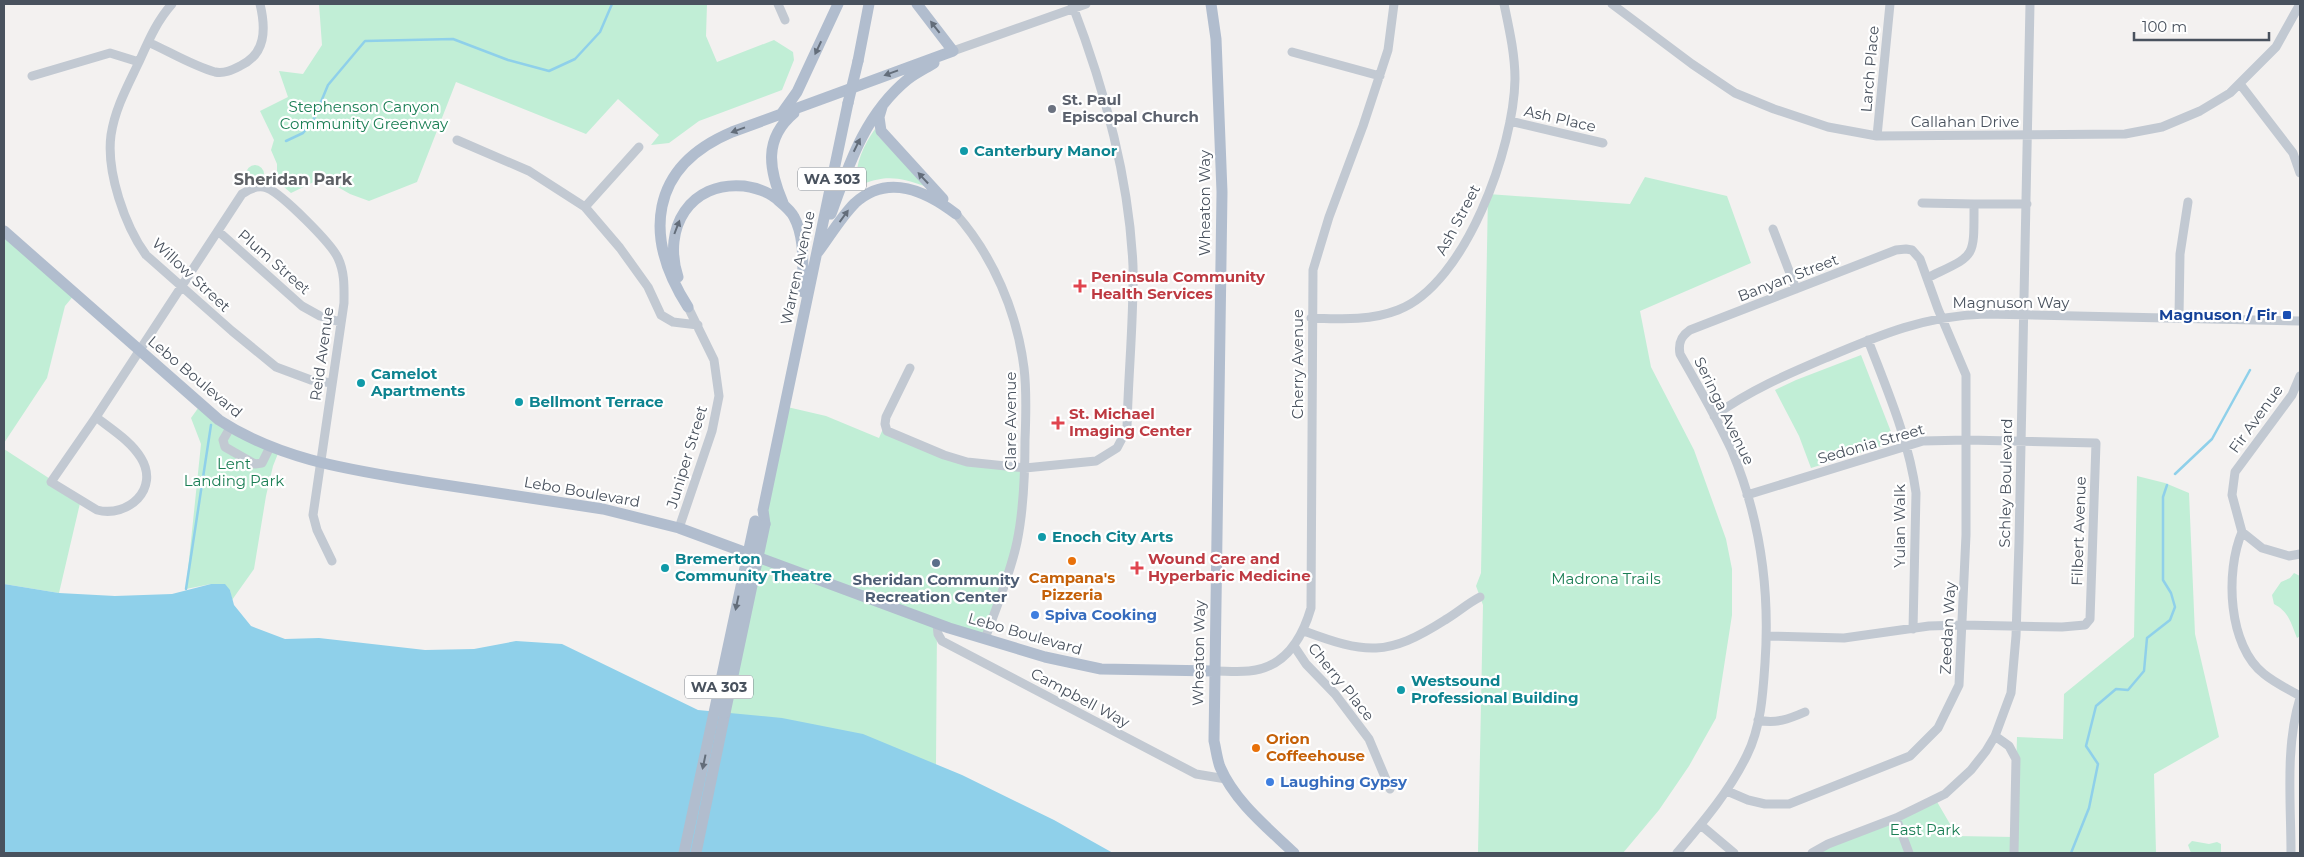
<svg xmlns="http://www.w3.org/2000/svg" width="2304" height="857" font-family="Montserrat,sans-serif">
<rect width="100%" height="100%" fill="#f3f1f0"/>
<path fill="#c1eed6" d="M319,4H707L706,36L717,62L774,40L793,52L794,60L782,90L699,121L669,143L651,145L659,135L618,99L586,134L456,82L417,182L369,201L350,194L322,178L291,193L277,181V164L271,150L274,140L260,111L288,97L279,71L303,74L322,45Z
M875,129L878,136L927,187C898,177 885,174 856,187C855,165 862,148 875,129Z
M246 174a9 9 0 1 1 18 0a9 9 0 1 1-18 0Z
M1645,177L1727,196L1751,263L1640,311L1651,367L1694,450L1726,539L1732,569V615L1716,718L1689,766L1659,810L1623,853H1478L1483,605L1476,586L1481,573L1488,194L1630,204Z
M4,231L75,294L65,306L47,378L4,443Z
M1861,355L1895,442L1811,468L1799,436L1775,390L1796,380Z
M201,404L279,451L273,466L266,496L254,569L232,600L230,590L211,584L186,589L201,444L191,418Z
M783,406L826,416L879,438L885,424L888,431L944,455L1025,468L1022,517L985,639L937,624L936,765L911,756L725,713Z
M4,449L81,499L59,593L4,584Z
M2137,476L2165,483L2189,493L2195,634L2219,737L2154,774L2156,853H1812L1936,800L1957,836L2014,837L2017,737L2063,739L2064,694L2134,637Z
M2294,573L2300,576V636L2297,638C2291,623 2289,612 2274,604L2272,595L2281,582L2290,578Z
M2192,841L2209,844L2217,842L2221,844V853H2191L2188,845Z"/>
<path fill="#8fd0ea" d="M4,584L59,593L115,596L172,594L211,584H225L230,590L234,605L251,626L285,639L319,638L425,650L474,649L516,641L562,644L698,710L782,718L863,734L962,775L1054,820L1113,853H4Z"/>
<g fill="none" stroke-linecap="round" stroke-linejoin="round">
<path stroke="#8fd0ea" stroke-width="2.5" d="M286,141L303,133L313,121L328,85L365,41L453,39L508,60L549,71L575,59L600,32L612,4
M2175,474L2212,439L2250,370
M186,589L211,425
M2071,853L2089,808L2098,764L2086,746L2096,706L2116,689L2128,690L2144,671L2147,638L2170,620L2175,607L2171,593L2163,580V497L2167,485"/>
<path stroke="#c2c9d2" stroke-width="9" d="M172,4C156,22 148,42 138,64C127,87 115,109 111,135C106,172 125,226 146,255L232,331L276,367L311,380L332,383
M778,4L785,20
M1612,4L1692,64L1735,93L1774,109L1828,127L1877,136L2125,134L2162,127L2200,111L2230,93L2276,47L2300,4
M148,42C168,51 195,67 215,72C224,74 232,70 240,66C266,54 266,29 260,4
M953,51L1086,4
M1292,52L1380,76
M32,76L110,53L139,62
M2240,84L2293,153L2300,173
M1510,121L1603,143
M1877,136L1890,4
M457,140L529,171L585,207L620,248L648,287L661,315L673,322L698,325
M1922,203L1974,204
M585,207L639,147
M956,214C993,256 1017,312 1024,368C1027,392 1026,416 1025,440C1025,474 1024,508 1017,542C1010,575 996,608 985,639
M1773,229L1796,289
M218,231L302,306L320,316L340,322
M1927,278C1976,254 1974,261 1974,204H2027
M2179,317L2180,254L2188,202
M1311,318C1340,319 1370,321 1398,310C1466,284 1514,147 1515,79C1515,54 1509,28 1504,4
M1868,340C1887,390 1909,440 1916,493L1913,629
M910,368L886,417L885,424L887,431L944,455L967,462L1025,468L1096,461L1117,448L1127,429C1128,375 1134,320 1133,266C1129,176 1104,87 1072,4
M2300,376L2292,395L2235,472L2232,495L2242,532L2262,548L2289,556L2300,554
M1714,416C1750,390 1788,374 1828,357C1882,334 1925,316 1985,314L2300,321
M96,417L51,482L97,510C128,518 160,489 141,458C131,441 111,429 96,417L242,194C249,189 259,185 267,188C282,194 331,243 338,258C345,273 344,288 344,303L313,515L317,530L332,561
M230,428L223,440L225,447L255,464L262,463L270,447
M1747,495L1923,441L1967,440L2096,443L2090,619L2085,625L2062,627L1962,625L1929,626L1844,638L1767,636
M679,528L712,431L719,396L714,360L688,307
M2242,532C2225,572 2228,646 2264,674C2275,683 2288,689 2300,696
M937,624L938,634L942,641L1196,774L1226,779
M1304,631C1366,654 1387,657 1445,620C1457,613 1468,603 1480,597
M1294,646L1306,664L1335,694L1369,739L1390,789
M1214,671C1225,671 1238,672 1249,671C1285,668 1302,639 1311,608L1313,270L1329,217L1363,126L1388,50L1394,4
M1758,720C1776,724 1789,719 1805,712
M1995,736L2009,746L2016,759L2014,853
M1896,818L1909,853
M1702,826L1734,853
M1677,853C1703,822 1729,792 1747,755C1761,727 1763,693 1765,663C1770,591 1760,518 1732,451C1717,418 1698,386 1680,354C1678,343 1681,336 1690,330L1896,250L1906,249L1912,250L1920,259L1938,309L1966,375V535L1959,685L1938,728L1910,756L1789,804H1765L1748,800L1727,791
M1812,853L1828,844L1896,818L1945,794L1971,770L1986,751L1995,736L2011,693L2016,636L2019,542L2030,4
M2291,853C2291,802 2285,747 2300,698"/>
<path stroke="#b1bdce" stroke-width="11" d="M917,4L953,51
M1211,4L1216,39L1222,192L1214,741C1216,749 1217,759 1220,767C1235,802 1268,828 1294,853
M858,61L869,4
M882,107L879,117L881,131L943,199
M782,113L797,92L838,4
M783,203C769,170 763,139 794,113
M831,214C849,164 865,114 908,79C916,73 926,68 934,63
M4,231L219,420C282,461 353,470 425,482C484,491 544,500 603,509L679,528L949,628L1045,657L1101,669L1214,671
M818,252C830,236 841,217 855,203C888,173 926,191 956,214
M678,277C662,228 690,181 744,186C757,188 770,192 779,201C785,206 791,211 794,217C806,239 802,269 803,292
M688,307C643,237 649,167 732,132L953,51
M765,524L763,510L848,103
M696,853L725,713"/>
<path stroke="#b1bdce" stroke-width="11" d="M848,103L858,61
M725,713L765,524
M684,853L755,521"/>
</g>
<defs><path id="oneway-solid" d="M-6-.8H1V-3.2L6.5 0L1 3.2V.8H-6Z" transform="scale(1.25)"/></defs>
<g fill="#636d7a">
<use href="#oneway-solid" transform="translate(935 27) rotate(-128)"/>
<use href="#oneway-solid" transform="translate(818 48) rotate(115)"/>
<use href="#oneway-solid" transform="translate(891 73) rotate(160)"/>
<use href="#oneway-solid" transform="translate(738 130) rotate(160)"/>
<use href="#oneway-solid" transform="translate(857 145) rotate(-64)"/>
<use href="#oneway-solid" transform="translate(923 178) rotate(-133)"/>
<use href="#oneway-solid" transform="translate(844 216) rotate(-54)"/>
<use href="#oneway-solid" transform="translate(677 227) rotate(-69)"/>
<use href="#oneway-solid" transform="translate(737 603) rotate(102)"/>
<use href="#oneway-solid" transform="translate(704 762) rotate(102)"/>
</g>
<circle fill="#6b7280" stroke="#fff" stroke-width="2" cx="1052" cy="109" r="5"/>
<g fill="#0f9aa8" stroke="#fff" stroke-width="2">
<circle cx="964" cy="151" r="5"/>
<circle cx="361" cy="383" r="5"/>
<circle cx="519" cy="402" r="5"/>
<circle cx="1042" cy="537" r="5"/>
<circle cx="665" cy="568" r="5"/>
<circle cx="1401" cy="690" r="5"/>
</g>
<g fill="#e0444e" stroke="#fff" stroke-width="2">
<path d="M1077.5 278.5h5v5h5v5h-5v5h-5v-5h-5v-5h5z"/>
<path d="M1055.5 415.5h5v5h5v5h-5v5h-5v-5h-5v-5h5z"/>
<path d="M1134.5 560.5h5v5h5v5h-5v5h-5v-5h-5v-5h5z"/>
</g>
<rect fill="#1a4fb4" stroke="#fff" stroke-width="2" x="2282" y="310" width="10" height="10" rx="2.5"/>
<g fill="#e8710a" stroke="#fff" stroke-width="2">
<circle cx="1072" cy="561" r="5"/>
<circle cx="1256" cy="748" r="5"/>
</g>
<circle fill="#5c6f8a" stroke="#fff" stroke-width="2" cx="936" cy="563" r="5"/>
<g fill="#3f7fe0" stroke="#fff" stroke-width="2">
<circle cx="1035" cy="615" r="5"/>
<circle cx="1270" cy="782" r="5"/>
</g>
<g text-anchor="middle" stroke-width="4.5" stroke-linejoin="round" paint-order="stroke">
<g fill="#fff" stroke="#80868e" stroke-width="1">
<rect x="798" y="167.5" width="68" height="23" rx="4"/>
<rect x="685" y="675.5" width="68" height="23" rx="4"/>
</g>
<g font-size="14" font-weight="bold" fill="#49525e">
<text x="832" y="184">WA 303</text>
<text x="719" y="692">WA 303</text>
</g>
<g font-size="15" fill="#49525e" stroke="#fff">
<text transform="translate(1870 69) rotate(-85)" y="5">Larch Place</text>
<text transform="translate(1560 119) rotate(13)" y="5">Ash Place</text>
<text x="1965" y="127">Callahan Drive</text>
<text transform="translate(1205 203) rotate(-90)" y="5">Wheaton Way</text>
<text transform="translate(1458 220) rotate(-62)" y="5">Ash Street</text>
<text transform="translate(274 262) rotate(41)" y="5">Plum Street</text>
<text transform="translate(798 268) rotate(-78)" y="5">Warren Avenue</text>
<text transform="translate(191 275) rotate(43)" y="5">Willow Street</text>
<text transform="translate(1788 278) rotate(-21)" y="5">Banyan Street</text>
<text x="2011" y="308">Magnuson Way</text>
<text transform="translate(322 354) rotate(-82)" y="5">Reid Avenue</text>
<text transform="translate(1298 364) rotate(-90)" y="5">Cherry Avenue</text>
<text transform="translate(195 377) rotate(40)" y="5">Lebo Boulevard</text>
<text transform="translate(1724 411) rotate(64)" y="5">Seringa Avenue</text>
<text transform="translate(2256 419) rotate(-54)" y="5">Fir Avenue</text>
<text transform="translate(1011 421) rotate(-90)" y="5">Clare Avenue</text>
<text transform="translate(1871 444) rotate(-16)" y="5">Sedonia Street</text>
<text transform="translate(687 457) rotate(-73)" y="5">Juniper Street</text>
<text transform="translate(2006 483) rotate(-89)" y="5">Schley Boulevard</text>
<text transform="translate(582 492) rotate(10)" y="5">Lebo Boulevard</text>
<text transform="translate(1900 526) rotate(-90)" y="5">Yulan Walk</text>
<text transform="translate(2079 531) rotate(-88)" y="5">Filbert Avenue</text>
<text transform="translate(1948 628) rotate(-87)" y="5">Zeedan Way</text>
<text transform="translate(1025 634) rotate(16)" y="5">Lebo Boulevard</text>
<text transform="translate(1199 653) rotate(-89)" y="5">Wheaton Way</text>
<text transform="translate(1341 682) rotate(51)" y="5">Cherry Place</text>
<text transform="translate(1080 698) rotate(28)" y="5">Campbell Way</text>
</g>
<g font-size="15" font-weight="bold" fill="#5b616d" stroke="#fff" text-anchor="start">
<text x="1062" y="105">St. Paul<tspan x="1062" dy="17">Episcopal Church</tspan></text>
</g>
<g font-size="15" fill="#1a7e54" stroke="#fff">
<text x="364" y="112">Stephenson Canyon<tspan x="364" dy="17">Community Greenway</tspan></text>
<text x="234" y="469">Lent<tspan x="234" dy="17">Landing Park</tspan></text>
<text x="1606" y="584">Madrona Trails</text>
<text x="1925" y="835">East Park</text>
</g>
<g font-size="15" font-weight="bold" fill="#0d838f" stroke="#fff" text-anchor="start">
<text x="974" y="156">Canterbury Manor</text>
<text x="371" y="379">Camelot<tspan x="371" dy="17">Apartments</tspan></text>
<text x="529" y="407">Bellmont Terrace</text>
<text x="1052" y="542">Enoch City Arts</text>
<text x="675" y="564">Bremerton<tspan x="675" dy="17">Community Theatre</tspan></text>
<text x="1411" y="686">Westsound<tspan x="1411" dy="17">Professional Building</tspan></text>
</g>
<g font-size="15" font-weight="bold" fill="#be3a42" stroke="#fff" text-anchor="start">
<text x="1091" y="282">Peninsula Community<tspan x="1091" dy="17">Health Services</tspan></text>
<text x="1069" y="419">St. Michael<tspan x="1069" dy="17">Imaging Center</tspan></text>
<text x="1148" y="564">Wound Care and<tspan x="1148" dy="17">Hyperbaric Medicine</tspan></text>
</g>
<g font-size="15" font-weight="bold" fill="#164399" stroke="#fff" text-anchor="end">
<text x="2277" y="320">Magnuson / Fir</text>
</g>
<g font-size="15" font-weight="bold" fill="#c56008" stroke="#fff">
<text x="1072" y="583">Campana's<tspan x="1072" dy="17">Pizzeria</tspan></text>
<text x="1266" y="744" text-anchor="start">Orion<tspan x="1266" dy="17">Coffeehouse</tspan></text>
</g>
<g font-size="15" font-weight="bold" fill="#4e5e75" stroke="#fff">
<text x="936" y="585">Sheridan Community<tspan x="936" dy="17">Recreation Center</tspan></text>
</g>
<g font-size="15" font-weight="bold" fill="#366cbe" stroke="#fff" text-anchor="start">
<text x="1045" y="620">Spiva Cooking</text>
<text x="1280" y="787">Laughing Gypsy</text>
</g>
<g font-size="16" font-weight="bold" fill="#5d6065" stroke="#fff">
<text x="293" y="185">Sheridan Park</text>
</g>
</g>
<rect width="2304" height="857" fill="none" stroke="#49525e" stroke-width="10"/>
<path d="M2134 32v8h135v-8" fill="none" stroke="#49525e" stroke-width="2.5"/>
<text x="2142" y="32" font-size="15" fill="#49525e" stroke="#ffffff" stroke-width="4" paint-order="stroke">100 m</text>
</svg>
